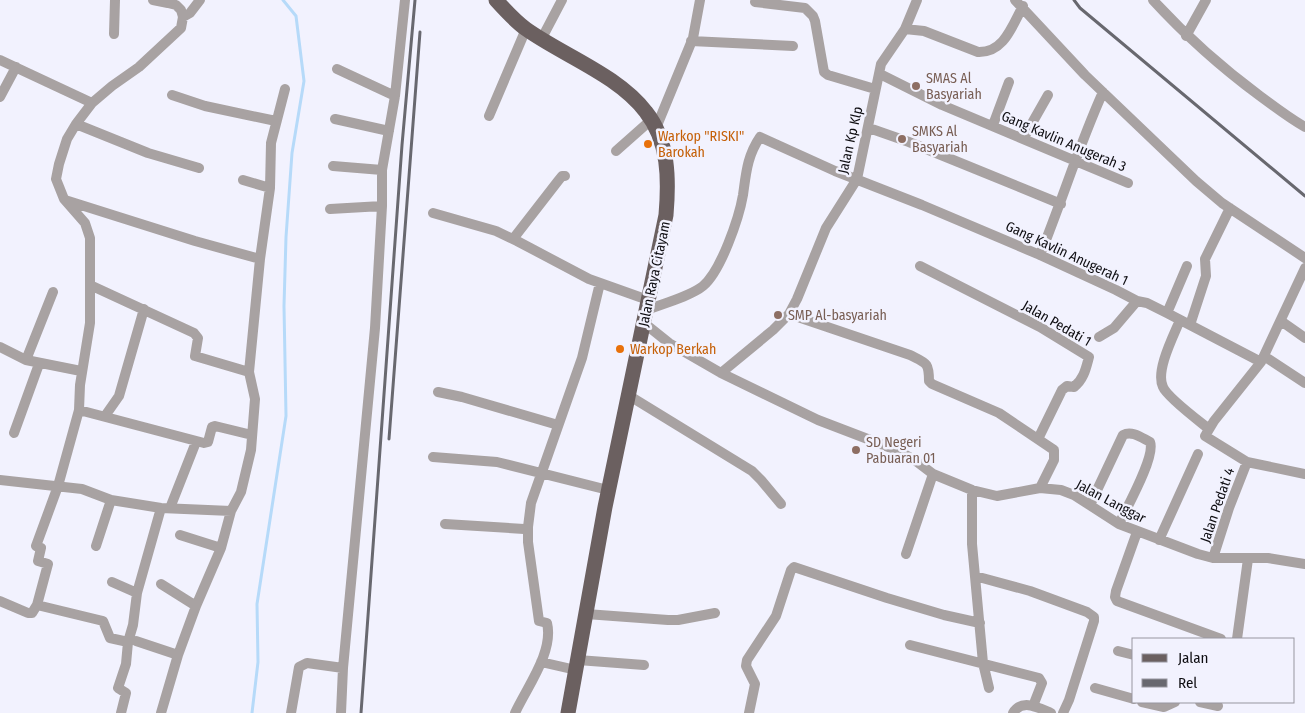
<svg xmlns="http://www.w3.org/2000/svg" width="1305" height="713" font-family="'Fira Sans Condensed',sans-serif">
<rect width="100%" height="100%" fill="#f2f2fe"/>
<g fill="none" stroke-linecap="round" stroke-linejoin="round">
<path stroke="#b6daf9" stroke-width="3" d="M252,713L258,662L257,604L286,416L284,306L286,237L292,153L304,81L296,16L283,0"/>
<path stroke="#a8a2a2" stroke-width="10" d="M1015,0L1085,75L1196,181L1222,203L1305,258
M1153,0C1186,36 1221,67 1260,96C1275,107 1289,118 1305,127
M755,2L805,8L813,16L815,21L824,72L828,75L875,89
M183,17L190,13L200,0
M905,29L917,0
M114,34L115,0
M1186,36L1206,0
M542,38L562,0
M691,41L793,46
M0,60L92,103
M337,69L395,96
M880,74L942,105L1128,183
M172,95L205,106L276,121
M0,97L16,67
M489,116L526,29
M335,119L389,131
M76,124L148,153L199,168
M993,125L1009,82
M656,128L693,38L700,0
M869,128L909,142L1061,204
M1023,139L1048,95
M616,151L651,120
M333,166L382,170
M243,180L270,188
M65,200L195,241L260,259
M330,209L382,206
M433,213L496,231L517,241L589,279L648,300
M513,239L558,181L562,176H565
M1040,255C1062,201 1079,145 1103,92
M920,266L1040,327L1089,357C1086,368 1084,379 1074,387L1067,386L1062,390L1038,439
M1305,268L1261,362L1214,421L1205,436L1247,462L1305,474
M90,285L194,333L198,338L195,356L249,372
M646,310C662,304 691,296 703,286C721,271 739,218 743,195C746,174 747,156 760,137L835,171L922,205L1040,255L1116,290L1137,301L1147,303L1167,313L1261,362
M1167,313L1187,266
M789,314L910,355C926,363 929,362 929,381L932,384L999,413L1054,450V460L1040,488
M1180,320C1174,335 1155,371 1163,387C1167,397 1199,421 1209,429
M1281,321L1305,338
M644,323L669,343L721,373L818,420L899,451L916,461L933,474L972,490L997,496L1040,488L1061,490L1074,495L1119,524L1198,554L1213,558H1268L1305,564
M1190,325L1206,276L1205,259L1230,208
M1099,337L1114,328L1137,301
M0,347L26,360L81,371
M1264,356L1305,383
M26,360L53,292
M721,373L773,330L789,314L797,299L826,228L857,179L881,64L905,29L924,31L978,52C1004,53 1012,26 1023,6
M438,392L462,397L558,425
M628,395L752,471L761,480L781,504
M79,410L204,443L208,442L212,427L215,426L252,435
M105,416L119,396L144,309
M14,433L39,364
M433,457L497,462L608,490
M0,480L82,489L111,500L161,508L231,511L241,492L251,450L255,399L249,372L260,259L270,188L271,143L285,89
M972,490V544L983,663L989,688
M1090,505L1123,435C1132,430 1142,438 1150,442C1156,456 1126,509 1119,524
M170,508L196,442
M445,524L524,529L528,527L531,503L582,358L600,283
M1137,532L1116,591L1115,597L1117,601L1221,639
M180,535L221,548
M1159,540L1198,454
M96,546L111,500
M906,554L933,474
M1213,558L1229,508L1247,462
M975,576L1030,591L1087,612L1094,617V621L1069,700L1063,713
M112,582L137,593L133,625L128,642L126,664L118,688L126,693L121,713
M161,584L196,606
M137,593L161,508
M0,601L28,613H32L37,605L103,621L110,638L128,642
M37,605L48,564L38,561L41,548L36,546L58,486L79,410L80,385L90,323V238L85,223L64,199L56,179L59,164L67,139L76,124L92,103L112,86L139,67L181,28L183,17L181,10L176,5L168,3L153,0
M586,614L668,620H678L715,613
M1237,639L1248,559
M136,641L178,655
M910,645L1039,678L1042,683L1033,706
M1118,651L1134,655
M578,660L644,665
M541,662L576,670
M1095,688L1134,699
M1142,702L1164,707L1175,702
M1200,702L1218,706
M161,713L178,655L196,606L221,548L231,511
M291,713L299,667L307,663L343,668
M341,713L343,668L375,328L382,206V170L395,96L405,0
M515,713C527,687 554,652 547,623L539,621L528,542V527
M749,713L755,684L746,666L747,660L776,616L791,570L794,567L887,598L944,615L980,623
M1013,713C1022,698 1039,708 1051,713"/>
<path stroke="#6b6060" stroke-width="15" d="M496,0C505,10 515,21 526,29C564,56 618,75 646,112C669,141 669,180 666,215L605,507L568,713"/>
<path stroke="#68686f" stroke-width="3" d="M1074,0L1080,8L1305,196
M389,439L420,32
M361,713L402,145L415,0"/>
</g>
<g fill="#8d6e63" stroke="#f2f2fe" stroke-width="2">
<circle cx="916" cy="86" r="5"/>
<circle cx="902" cy="139" r="5"/>
<circle cx="778" cy="315" r="5"/>
<circle cx="856" cy="450" r="5"/>
</g>
<g fill="#e8710a" stroke="#f2f2fe" stroke-width="2">
<circle cx="648" cy="144" r="5"/>
<circle cx="620" cy="349" r="5"/>
</g>
<g text-anchor="middle" stroke-width="5" stroke-linejoin="round" paint-order="stroke">
<g font-size="14" fill="#785e54" stroke="#f2f2fe" text-anchor="start">
<text x="926" y="83">SMAS Al<tspan x="926" dy="16">Basyariah</tspan></text>
<text x="912" y="136">SMKS Al<tspan x="912" dy="16">Basyariah</tspan></text>
<text x="788" y="320">SMP Al-basyariah</text>
<text x="866" y="447">SD Negeri<tspan x="866" dy="16">Pabuaran 01</tspan></text>
</g>
<g font-size="14" fill="#c56008" stroke="#f2f2fe" text-anchor="start">
<text x="658" y="141">Warkop "RISKI"<tspan x="658" dy="16">Barokah</tspan></text>
<text x="630" y="354">Warkop Berkah</text>
</g>
<g font-size="14" fill="#0e0d11" stroke="#f2f2fe">
<text transform="translate(850 140) rotate(-77)" y="5">Jalan Kp Klp</text>
<text transform="translate(1064 141) rotate(23)" y="5">Gang Kavlin Anugerah 3</text>
<text transform="translate(1067 253) rotate(25)" y="5">Gang Kavlin Anugerah 1</text>
<text transform="translate(654 274) rotate(-78)" y="5">Jalan Raya Citayam</text>
<text transform="translate(1057 323) rotate(30)" y="5">Jalan Pedati 1</text>
<text transform="translate(1111 501) rotate(28)" y="5">Jalan Langgar</text>
<text transform="translate(1217 505) rotate(-71)" y="5">Jalan Pedati 4</text>
</g>
</g>
<rect x="1132" y="638" width="162" height="65" fill="#f2f2fe" stroke="#97969f"/>
<rect x="1142" y="654" width="25" height="8" fill="#6b6060" stroke="#97969f"/>
<text x="1178" y="663" font-size="15" fill="#0e0d11">Jalan</text>
<rect x="1142" y="679" width="25" height="8" fill="#68686f" stroke="#97969f"/>
<text x="1178" y="688" font-size="15" fill="#0e0d11">Rel</text>
</svg>
